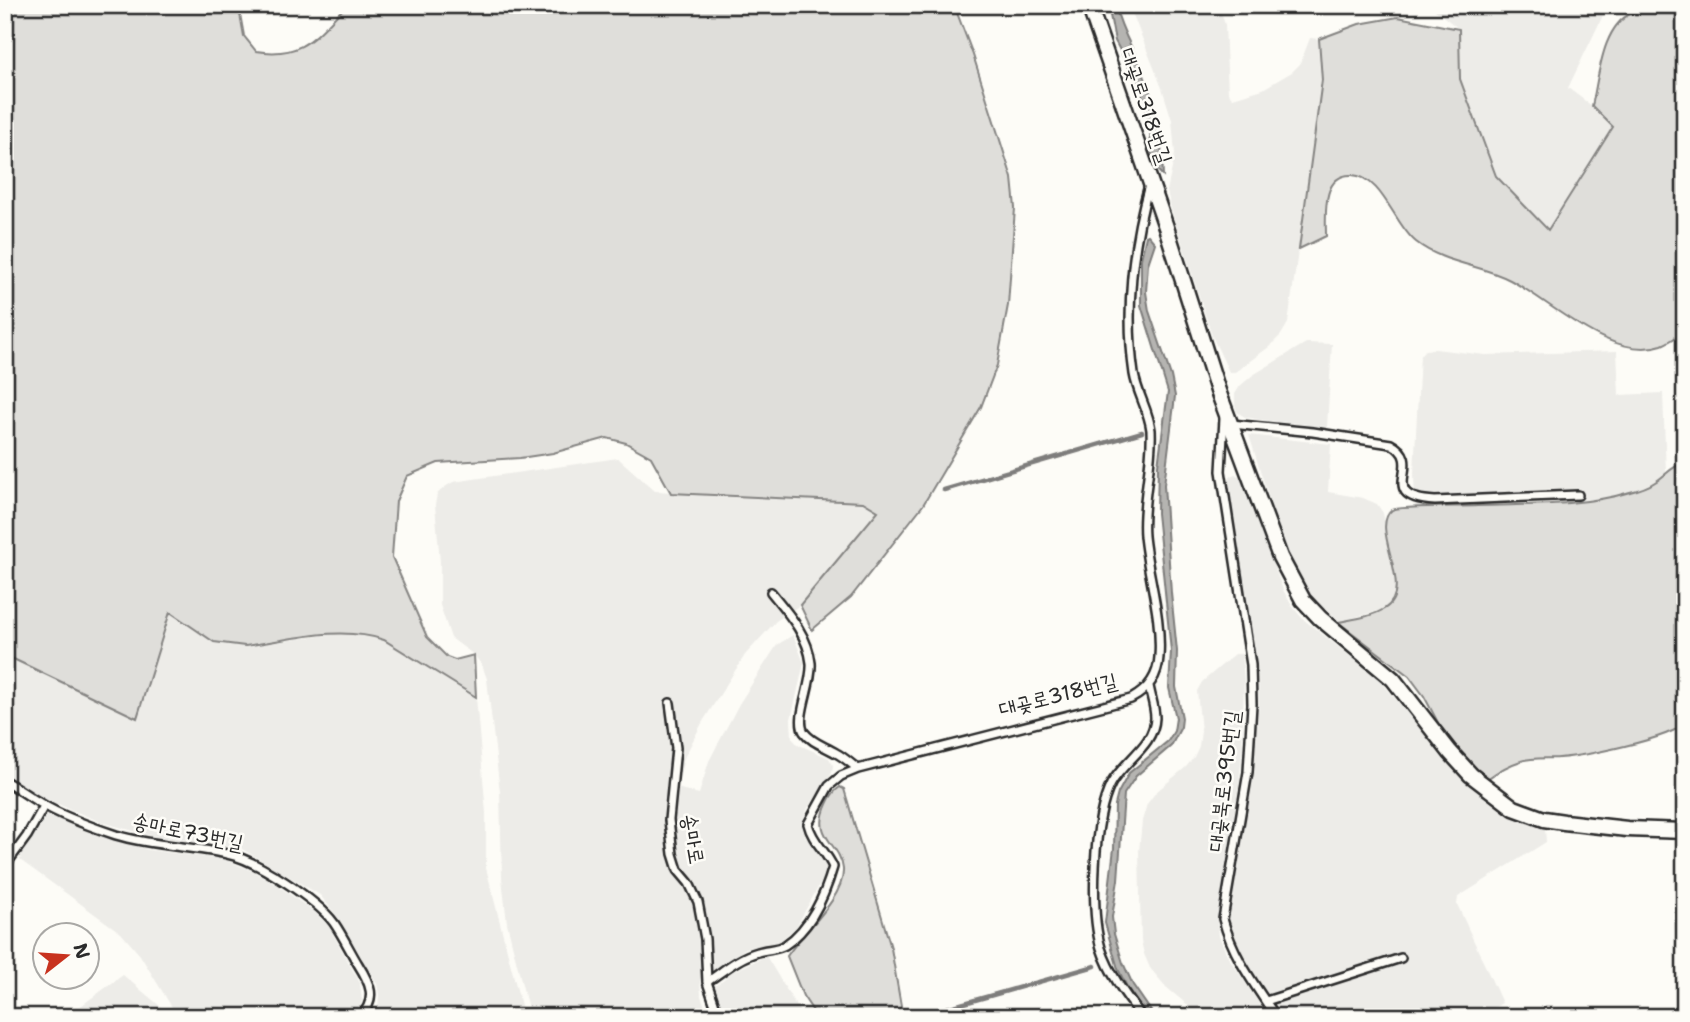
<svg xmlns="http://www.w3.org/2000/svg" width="1690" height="1022" font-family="'Shantell Sans','Poor Story',sans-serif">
<rect width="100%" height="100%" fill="#fdfcf7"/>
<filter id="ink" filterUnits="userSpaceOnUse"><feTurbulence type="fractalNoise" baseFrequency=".0143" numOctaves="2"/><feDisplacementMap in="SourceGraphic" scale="14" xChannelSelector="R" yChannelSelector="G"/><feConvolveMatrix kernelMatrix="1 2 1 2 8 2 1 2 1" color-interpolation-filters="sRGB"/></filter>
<g filter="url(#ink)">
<path fill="#edece8" d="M1129,5H1219L1225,25L1228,93L1233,98L1263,89L1292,72L1300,64L1310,38L1319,39L1322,80L1288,323L1281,335L1269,347L1235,372H1229L1212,336L1171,209L1167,191L1175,154L1172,120L1162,88Z
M1429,5H1608L1568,88L1592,106L1613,127L1548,230L1496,176L1460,79L1459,29Z
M1306,343L1332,344L1327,427L1260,420L1245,417L1237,412L1235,405V394L1240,386L1253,375Z
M1435,349L1485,355L1617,351L1619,395L1663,393L1666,473L1653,484L1630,492L1597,499L1429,508L1415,507L1414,472L1420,355L1425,350Z
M1249,435L1331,444L1328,492L1363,498L1377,504L1383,513L1394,568L1395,587V596L1385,609L1338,622L1321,609L1310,596L1297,573L1277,524Z
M618,458L655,491L863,502L879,511L800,605L776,621L745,655L702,723L684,758L677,788L699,794L709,761L739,704L777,645L793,635L804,663L791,719L792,738L797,744L829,758L833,765L832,773L808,808L801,823L805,836L823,859L826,867L825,875L796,927L781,940L771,944L746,948L700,979L701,996L709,1017H530L507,923L502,878L500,792L487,679L482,665L474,655L451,638L440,605V562L435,505L437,494L445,487L453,482Z
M1235,474L1240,477L1283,590L1292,606L1303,619L1379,679L1458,774L1491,803L1523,822L1545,828L1546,842L1458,897L1457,904L1502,1003L1479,1017H1283L1255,977L1235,943L1229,922L1230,910L1245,826L1259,704L1258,674L1231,506L1228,482L1231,476Z
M170,612L214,642L230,645L245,646L342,633L370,636L384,640L476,697L486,813V868L524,1017H370L378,1008L379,995L377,984L340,920L320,895L242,849L152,836L101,822L43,798L5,775V655L137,718Z
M1235,654H1242L1244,681L1242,753L1239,786L1217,920L1219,936L1227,955L1268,1017H1202L1166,987L1150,968L1144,954L1141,941L1139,851L1142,821L1147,804L1156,792L1186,767L1194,757L1199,746L1201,731L1197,691L1202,682Z
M47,815L111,839L149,850L223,859L253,871L277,885L317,914L329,927L360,983L362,1001L359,1009L347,1017H178L140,955L121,933L20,860L22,851Z
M766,956L803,1017H725L713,988L732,972Z
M123,975L173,1017H62L74,1011Z"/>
<path fill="#dfdeda" stroke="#858482" stroke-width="2" d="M5,5H235L240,14L244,36L256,51C304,59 316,35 347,5H954L973,55L1012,178L1015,208L1008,305L997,365L981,407L923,505L851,597L812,630L800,605L878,511L863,502L671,493L651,457L626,443L607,438L553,453L520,458L438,463L407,476L396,501L392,557L427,637L447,657L455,660L474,655L476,697L384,640C340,625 289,640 245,646L214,642L170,612L137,718L5,655Z
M1665,5H1685V331C1678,336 1670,342 1662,345C1611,362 1552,302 1510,280C1480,264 1444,264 1416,242C1395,226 1382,176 1352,175C1321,174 1326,216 1326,236L1299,249L1322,80L1319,39L1359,24L1398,17L1459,29L1460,79L1496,176L1548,230L1613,127L1592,106C1599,76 1602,26 1632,13C1642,8 1654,7 1665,5Z
M1685,462V723C1671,739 1583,756 1559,758C1546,759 1533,757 1521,761C1508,765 1498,771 1487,779L1461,754L1443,732L1424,696L1409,676L1338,622C1353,619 1371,617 1384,609C1417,589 1368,528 1392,510C1398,506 1464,507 1477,506C1526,504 1582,507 1630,492C1638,490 1648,487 1655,482C1666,475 1672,466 1685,462Z
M840,787L844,789L847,799L891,948L901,1006L900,1012L890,1017H817L803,996L787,956C802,933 845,898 843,869C840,842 811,838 827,804C830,797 834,791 840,787Z"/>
<path fill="#b5b4b1" stroke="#7e7d7b" stroke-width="2" d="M1108,5H1115C1122,34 1134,49 1144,75C1157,107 1162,141 1163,176L1152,164L1150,130L1145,106L1139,86L1115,41Z
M1148,235L1155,243L1148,264L1146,292L1149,311L1171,376L1175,396L1164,485L1171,593L1177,651L1176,687L1182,718L1181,727L1171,746L1136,776L1124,794L1118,880L1112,917L1114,934L1123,963L1133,985L1155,1017H1147L1127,987L1118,969L1105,923L1114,848L1115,805L1118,793L1129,773L1168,741L1174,731L1176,718L1169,688L1171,651L1157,513L1158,465L1168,392L1141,305V259L1146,236Z"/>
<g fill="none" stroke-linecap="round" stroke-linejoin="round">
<path stroke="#7e7d7b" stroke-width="4.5" d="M944,490L1142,432
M915,1017L1095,966"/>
<g stroke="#2b2b2b" stroke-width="12">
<path id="lane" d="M1224,418L1221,471L1251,665L1252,704L1248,772L1223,919C1233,957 1255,985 1276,1017
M1231,424L1313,432L1391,444C1428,463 1372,497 1435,501L1578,495
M771,592C788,613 808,635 811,663C813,683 795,718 804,732C812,743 825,746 836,753C844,757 851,764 858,769
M670,703L676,748L669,820L673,854L678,870L689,883L698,902L705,939L707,982L719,1017
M5,781C18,788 29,797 42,804C63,817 92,827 116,835C152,846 190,846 227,854C255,859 317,900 334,923C343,936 350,951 358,964C370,983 378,999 360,1017
M5,866L27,836L44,806
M707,982C723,971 739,957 758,952C767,949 777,950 785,945C810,929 825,895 833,867C826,851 812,841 808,824L829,786L841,776L858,769L1131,699C1148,690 1158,677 1159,657C1162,617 1148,576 1144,536C1141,500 1153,466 1151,430C1149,411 1137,393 1134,374C1125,312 1132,245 1149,185
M1266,1001L1401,958
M1142,1017C1126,996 1109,973 1101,948C1090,910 1093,819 1111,784C1124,760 1154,746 1155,718C1155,708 1151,697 1149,686"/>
</g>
<g stroke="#2b2b2b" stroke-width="19">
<path id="street" d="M1089,5L1166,227L1218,391L1280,557L1303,600L1320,618L1393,679L1450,752L1471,775L1514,808L1544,819L1564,822L1627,829L1685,831"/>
</g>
<use href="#lane" stroke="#fdfcf7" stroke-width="7"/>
<use href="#street" stroke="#fdfcf7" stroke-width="14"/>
</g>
</g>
<g text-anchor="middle" stroke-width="5" stroke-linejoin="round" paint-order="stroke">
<g font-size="21" fill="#2b2b2b" stroke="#fdfcf7">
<text transform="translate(1146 106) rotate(71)" y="7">대곶로318번길</text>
<text transform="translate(1058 695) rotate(-14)" y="7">대곶로318번길</text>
<text transform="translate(1224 781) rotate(-83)" y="7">대곶북로395번길</text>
<text transform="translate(188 832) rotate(12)" y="7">송마로73번길</text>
<text transform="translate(693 839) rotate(80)" y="7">송마로</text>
</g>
</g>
<rect width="1690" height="1022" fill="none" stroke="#fdfcf7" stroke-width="28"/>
<rect x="14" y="14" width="1662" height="994" fill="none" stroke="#2b2b2b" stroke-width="2.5" filter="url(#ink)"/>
<g transform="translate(66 956) rotate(73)"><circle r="33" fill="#fdfcf7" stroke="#a9a8a5" stroke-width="2"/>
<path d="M0-5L12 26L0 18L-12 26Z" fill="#c8321e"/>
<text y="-10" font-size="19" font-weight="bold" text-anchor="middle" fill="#2b2b2b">N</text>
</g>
</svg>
